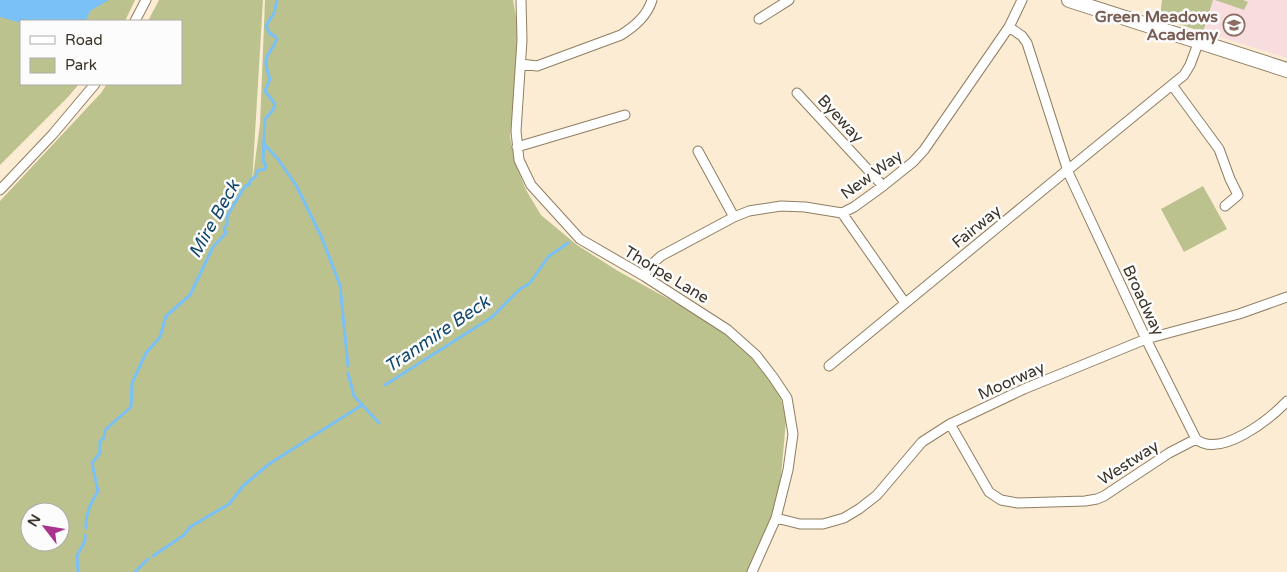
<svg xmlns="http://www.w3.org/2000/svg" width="1287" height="572" font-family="'Varela Round',sans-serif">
<rect width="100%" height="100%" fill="#fcecd4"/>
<path fill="#f8dddf" d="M1162,0H1287V58L1160,18Z"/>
<path fill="#bbc28e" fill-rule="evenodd" d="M0,0H135L125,21H21V84H79L68,97L0,165Z
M159,0H263L252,184L260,124L265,0H513L517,23L516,83L510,137L516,165L526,190L541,215L577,245L618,271L721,328L751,355L779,390L786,420L781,477L772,517L750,572H0V201L101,93L107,84H181V21H148ZM30,512H60V542H30Z
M1162,0H1213L1203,32L1160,18Z
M1215,0H1243L1248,2L1244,10Z
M1203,186L1227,229L1184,252L1161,209Z"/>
<path fill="#79c1f7" d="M0,0H109L90,11L86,20L82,21H21V23L0,17Z"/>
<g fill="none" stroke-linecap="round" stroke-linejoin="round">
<path stroke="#79c1f7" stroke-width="3" d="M263,143L277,158L296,185L321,236L340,285L348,366
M348,373L354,396L379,423
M385,385L492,317L520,289L529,284L549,256L568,243
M86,528C85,514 91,503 98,491L92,463L100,453V441L104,438L105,430L131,407L132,383L146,353L160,337L166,316L190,295L213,247L226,233L224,228L227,225V216L245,186L249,185L250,181L256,176L257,171L265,169L266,165L263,161L265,119L273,110L275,104L265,91L270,79C261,54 268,59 277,39L275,36L270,34L266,26L274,13L277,0
M153,556L184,535L190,527L229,504L243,486L269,464L362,405
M78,572L77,556L85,541V535
M135,572L148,559"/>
<g stroke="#8f7e62" stroke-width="11">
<path id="minor" d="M521,0L522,40L516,131L519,160L531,185L580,239L644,276L728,330L756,355L773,377L787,398L793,434L788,470L776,518L752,572
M759,19L789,0
M135,21L146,0
M1009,27L1022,36L1027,43L1067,168L1066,170L1068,172L1146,339L1196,439
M521,64L537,66L621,35C635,26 647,16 652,0
M1172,85L1219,149L1230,179L1238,195L1225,206
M797,93L883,186
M517,147L625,115
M698,151L734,217
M1069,169L1184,75L1190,65L1199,41
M0,190L53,134L95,84
M842,213L905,303
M644,276L650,266L661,256L734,217L749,211L781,206L805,207L842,213L854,207L883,186L913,162L924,150L1009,27L1022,0
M829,366L1066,171
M950,424L989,492L1001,500L1018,503L1085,501L1097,499L1104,496L1169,453L1196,439C1220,459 1270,419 1287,401
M776,518L800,524H823L844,518L859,509L877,495L922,442L950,424L1024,389L1146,339L1239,314L1287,297"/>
</g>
<g stroke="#8f7e62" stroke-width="16">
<path id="primary" d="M1069,0L1287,70"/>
</g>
<use href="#minor" stroke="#fff" stroke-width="9"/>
<use href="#primary" stroke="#fff" stroke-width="14"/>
</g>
<defs>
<g id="school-ring" transform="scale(1.125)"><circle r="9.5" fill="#fcfcfc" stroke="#8d6e63" stroke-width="1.5"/><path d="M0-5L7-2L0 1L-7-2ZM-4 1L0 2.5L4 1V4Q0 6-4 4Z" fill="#8d6e63"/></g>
</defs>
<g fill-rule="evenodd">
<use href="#school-ring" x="1234" y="25"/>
</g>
<g text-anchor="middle" stroke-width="5" stroke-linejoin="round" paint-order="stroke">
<g font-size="16" font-weight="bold" fill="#785e54" stroke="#fcfcfc" text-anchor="end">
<text x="1218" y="22">Green Meadows<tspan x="1218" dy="18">Academy</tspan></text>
</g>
<g font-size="16" fill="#3a3327" stroke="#fcfcfc">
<text transform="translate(841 118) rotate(47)" y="6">Byeway</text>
<text transform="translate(871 174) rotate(-36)" y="6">New Way</text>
<text transform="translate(976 226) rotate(-39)" y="6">Fairway</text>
<text transform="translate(667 274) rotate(31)" y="6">Thorpe Lane</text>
<text transform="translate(1144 300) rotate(65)" y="6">Broadway</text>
<text transform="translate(1011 380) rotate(-24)" y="6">Moorway</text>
<text transform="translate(1128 462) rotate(-33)" y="6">Westway</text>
</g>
<g font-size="18" font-style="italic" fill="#12486c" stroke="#fcfcfc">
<text transform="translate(214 219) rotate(-61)" y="6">Mire Beck</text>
<text transform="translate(437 334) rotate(-34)" y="6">Tranmire Beck</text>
</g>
</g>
<rect x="20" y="20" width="162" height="65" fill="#fcfcfc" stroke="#aeaca7"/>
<rect x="30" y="36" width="25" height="8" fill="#ffffff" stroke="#aeaca7"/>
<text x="65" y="45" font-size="15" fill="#3a3327">Road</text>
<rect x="30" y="58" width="25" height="15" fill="#bbc28e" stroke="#aeaca7"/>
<text x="65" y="70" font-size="15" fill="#3a3327">Park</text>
<g transform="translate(45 527) rotate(301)"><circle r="24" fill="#fcfcfc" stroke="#aeaca7"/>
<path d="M0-4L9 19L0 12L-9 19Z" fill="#a9348d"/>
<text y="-8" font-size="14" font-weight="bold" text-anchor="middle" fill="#3a3327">N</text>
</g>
</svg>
